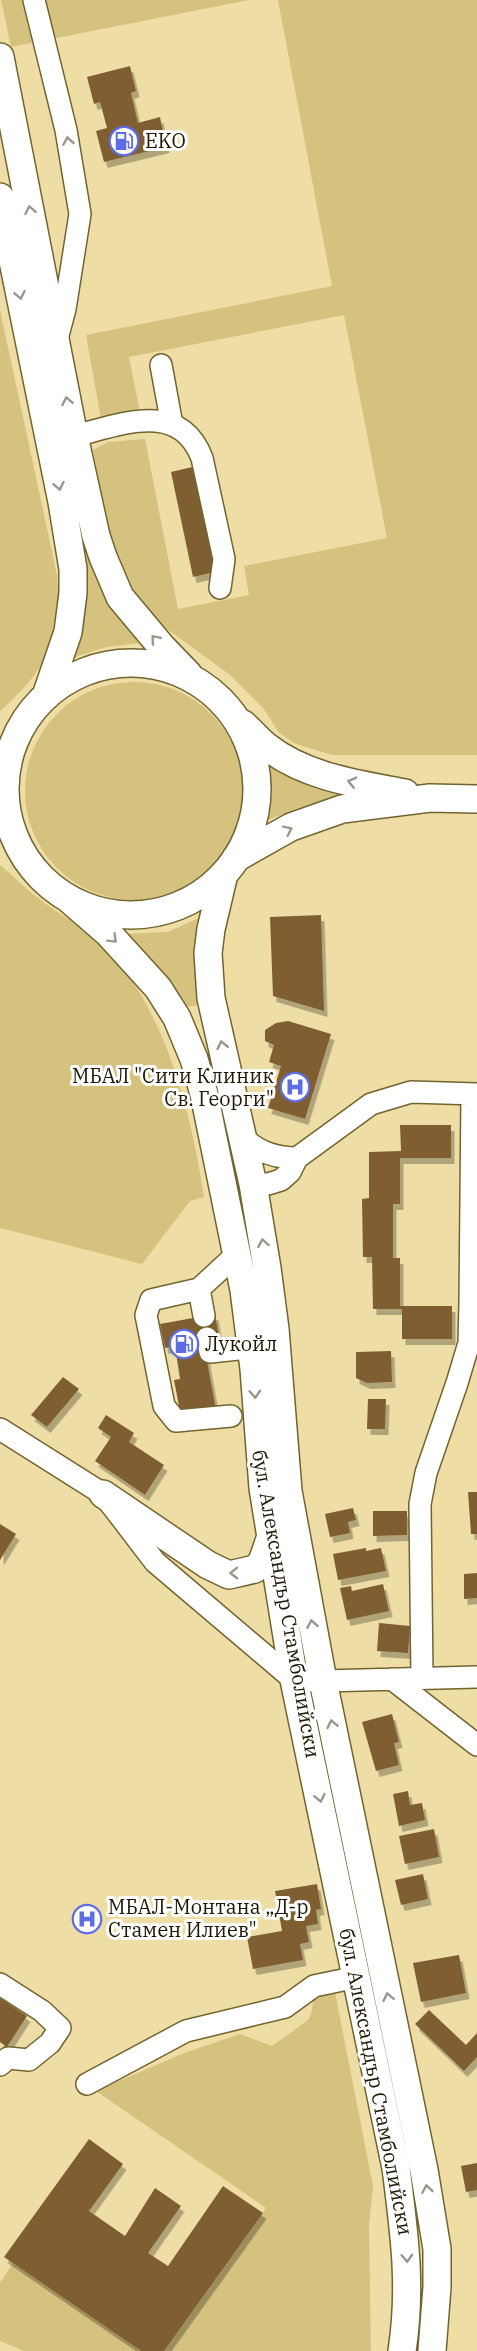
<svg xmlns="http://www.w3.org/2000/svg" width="477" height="2351" font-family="'IBM Plex Serif',serif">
<defs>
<filter id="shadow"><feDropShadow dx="3.5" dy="6" stdDeviation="0" flood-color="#0004"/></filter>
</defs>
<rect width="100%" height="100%" fill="#eedea6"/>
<path fill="#d5c27e" d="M1,0H249L11,47Z
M278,0H477V755H332L296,744L279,733L264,709L230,675L159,623L136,595L120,564L107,523L93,450L108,442L145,439L178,609L249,595L244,566L387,538L344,315L129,357L141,417L102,425L86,335L332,286Z
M0,310L57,575C62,639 48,669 0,711Z
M78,529L109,598L142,643L107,647L72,658L81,633L86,599Z
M25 791a109 109 0 1 1 218 0a109 109 0 1 1-218 0Z
M268,762L357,794L298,808L268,820L272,794Z
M0,865C13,875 24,888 38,898C57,913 79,924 97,940C164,1000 191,1112 204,1197L190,1201L142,1264L0,1228Z
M205,915L200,1005L184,1007L126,934L168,932Z
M335,1992L373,2186L369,2224L371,2351H164L266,2208L96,2091L184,2053L240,2034L272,2046L308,2020L311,2014L314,1998Z
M13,2263L141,2351H24L0,2341V2283Z"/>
<path fill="#7f5f32" filter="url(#shadow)" d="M130,66L136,91L131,93L138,123L160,117L166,147L104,162L96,131L107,128L100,102L94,104L87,77Z
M201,465L223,570L193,577L171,472Z
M321,915L324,1011L273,996L270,917Z
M288,1021L331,1034L305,1119L268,1108L281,1066L269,1062L274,1045L265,1041V1030L276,1023Z
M400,1125H451V1158H400V1204H393V1258H400V1306H452V1339H402V1309H373L372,1257H363L362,1199L369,1198V1152L401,1151Z
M215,1314L219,1336L203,1339L216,1410L181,1416L174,1380L180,1379L175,1346L165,1348L160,1324Z
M391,1351L392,1382L367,1383L356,1378V1352Z
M63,1377L79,1389L47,1427L31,1415Z
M368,1399H386L385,1429H367Z
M106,1415L134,1433L129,1442L164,1465L145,1495L95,1461L111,1437L98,1428Z
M468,1492H477V1534H471Z
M353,1508L356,1520L348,1522L350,1533L330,1537L325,1514Z
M373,1511H407V1535L373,1536Z
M0,1524L16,1534L0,1560Z
M366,1548V1551L381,1548L386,1571L338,1580L333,1554Z
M477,1573V1598L464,1599V1574Z
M383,1584L389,1611L347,1620L340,1588L351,1586L352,1591Z
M379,1623L410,1626L408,1653L377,1651Z
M392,1714L399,1742L394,1743L399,1765L376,1771L362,1722Z
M408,1791L410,1805L422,1803L425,1820L399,1826L393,1794Z
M434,1829L439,1857L405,1864L399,1836Z
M423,1874L428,1899L401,1905L395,1880Z
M317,1884L321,1909L316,1910L318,1924L306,1926L309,1942L300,1944L303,1960L253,1969L247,1937L282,1931L275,1891Z
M459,1955L466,1993L421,2002L413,1963Z
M0,1998L27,2016L7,2047L0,2042Z
M429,2010L466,2045L477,2033V2057L464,2071L415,2024Z
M89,2139L123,2164L89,2211L125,2236L155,2188L181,2206L148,2253L168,2266L223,2186L263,2213L164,2351H141L4,2257Z
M477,2163V2190L466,2192L461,2166Z"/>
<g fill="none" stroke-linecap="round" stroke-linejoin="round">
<g stroke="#72642f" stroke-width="24">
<path id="minor" d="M34,0L66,130L80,214L65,309L57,339
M161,365L172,425
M74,436C120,425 179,399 202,458L224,559L220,588
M243,1137C258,1153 276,1158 297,1158
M253,1184H268L281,1180L290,1172L297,1158L371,1104L411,1092L477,1094
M199,1289L204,1316
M470,1303L472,1094
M207,1338L210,1352L266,1346
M231,1416L176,1421L164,1406L146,1315L151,1300L199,1289L238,1253
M0,1429L103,1494L155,1562L294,1680L323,1681L477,1677
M422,1678L420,1504L426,1473L457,1383L469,1343L470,1303H477
M392,1679L477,1745
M0,1984L42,2011L60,2028L50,2043L29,2060L8,2058L0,2065
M87,2084L186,2031L285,2007L314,1986L357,1977"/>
</g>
<g stroke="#72642f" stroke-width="30">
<path id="major" d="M0,57L74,436L96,536L103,557L120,597L161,646L188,674
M0,197L62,502L73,569V593L68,632L46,696
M5 789a126 126 0 1 1 252 0a126 126 0 1 1-252 0Z
M243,724C251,731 258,740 266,746C305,777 358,784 405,793
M236,858L291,827L342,809L430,798L477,799
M224,874L211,929L208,953L211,998L253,1184L267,1268L275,1329L288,1491L323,1681L424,2170L437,2249V2287L432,2351
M70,900L108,933L158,988L177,1018L194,1059L204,1094L244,1290L254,1369L263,1488L294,1680L396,2168C404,2232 412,2286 402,2351
M103,1494L208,1565L229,1575L255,1569L262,1562L271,1536"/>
</g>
<use href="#minor" stroke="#fff" stroke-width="21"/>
<use href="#major" stroke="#fff" stroke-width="27"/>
</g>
<defs><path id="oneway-chevron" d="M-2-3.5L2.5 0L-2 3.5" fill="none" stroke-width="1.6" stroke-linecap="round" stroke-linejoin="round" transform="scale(1.5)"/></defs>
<g stroke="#9a978e">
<use href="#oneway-chevron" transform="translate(68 141) rotate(-99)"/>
<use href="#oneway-chevron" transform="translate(30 210) rotate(-101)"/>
<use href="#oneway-chevron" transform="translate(20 295) rotate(78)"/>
<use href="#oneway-chevron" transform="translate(67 401) rotate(-101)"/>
<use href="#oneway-chevron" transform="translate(59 486) rotate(78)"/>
<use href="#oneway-chevron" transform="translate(155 639) rotate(-131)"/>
<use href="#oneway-chevron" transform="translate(352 782) rotate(-167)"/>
<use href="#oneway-chevron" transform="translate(288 830) rotate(-26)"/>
<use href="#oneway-chevron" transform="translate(113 939) rotate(45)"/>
<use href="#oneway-chevron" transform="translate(222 1045) rotate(-103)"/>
<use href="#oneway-chevron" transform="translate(263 1243) rotate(-100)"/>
<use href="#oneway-chevron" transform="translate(255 1394) rotate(87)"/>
<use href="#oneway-chevron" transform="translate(234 1573) rotate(179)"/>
<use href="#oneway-chevron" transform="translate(312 1624) rotate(-100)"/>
<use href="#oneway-chevron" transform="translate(332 1724) rotate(-102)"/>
<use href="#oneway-chevron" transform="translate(320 1798) rotate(78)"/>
<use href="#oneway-chevron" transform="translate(388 1997) rotate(-102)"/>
<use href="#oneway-chevron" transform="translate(427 2189) rotate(-99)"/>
<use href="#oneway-chevron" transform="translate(407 2258) rotate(88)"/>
</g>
<defs>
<g id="fuel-ring" transform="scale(1.5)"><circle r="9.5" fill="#fff" stroke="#5e6de5" stroke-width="1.5"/><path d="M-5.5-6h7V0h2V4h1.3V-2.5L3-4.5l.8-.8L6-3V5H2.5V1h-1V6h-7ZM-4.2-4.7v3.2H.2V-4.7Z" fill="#5e6de5"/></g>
<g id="hospital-ring" transform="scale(1.5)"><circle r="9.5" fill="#fff" stroke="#5e6de5" stroke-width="1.5"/><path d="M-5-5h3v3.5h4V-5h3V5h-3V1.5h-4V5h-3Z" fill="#5e6de5"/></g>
</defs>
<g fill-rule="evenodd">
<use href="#fuel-ring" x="124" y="141"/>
<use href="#hospital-ring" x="295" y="1087"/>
<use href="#fuel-ring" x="184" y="1344"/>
<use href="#hospital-ring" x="87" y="1919"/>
</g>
<g text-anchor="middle" stroke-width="6" stroke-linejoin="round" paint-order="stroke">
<g font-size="20" fill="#1e1803" stroke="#fff" text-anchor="start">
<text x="145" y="148">EKO</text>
<text x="274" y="1083" text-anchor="end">МБАЛ "Сити Клиник<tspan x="274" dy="23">Св. Георги"</tspan></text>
<text x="205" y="1351">Лукойл</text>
<text x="108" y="1914">МБАЛ-Монтана „Д-р<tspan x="108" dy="23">Стамен Илиев"</tspan></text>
</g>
<g font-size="20" fill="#1e1803" stroke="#fff">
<text transform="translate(286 1604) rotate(80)" y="7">бул. Александър Стамболийски</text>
<text transform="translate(376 2082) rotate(79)" y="7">бул. Александър Стамболийски</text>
</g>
</g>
</svg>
